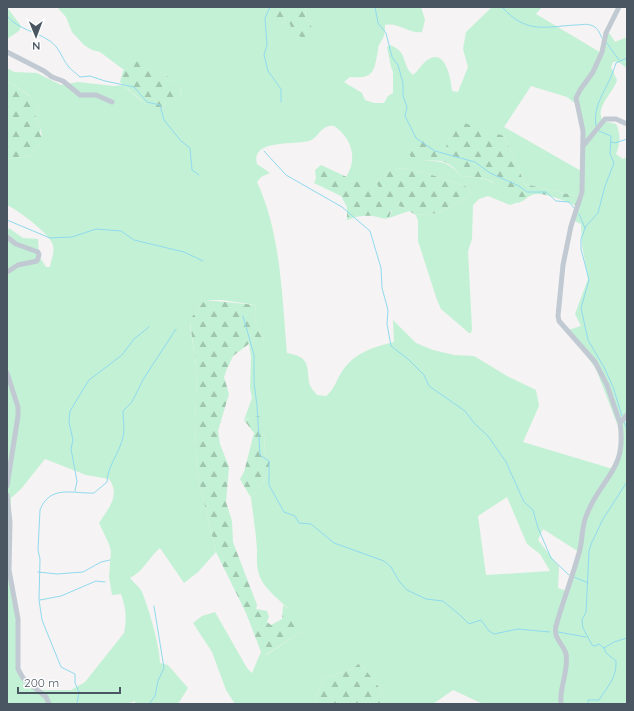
<svg xmlns="http://www.w3.org/2000/svg" width="634" height="711" font-family="Quicksand,sans-serif">
<defs>
<pattern id="forest-firs" width="22" height="20" patternUnits="userSpaceOnUse"><rect width="22" height="20" fill="#c3f1d5"/><path d="M5 1l3.5 6h-7zM16 11l3.5 6h-7z" fill="#a0c6b0"/></pattern>
</defs>
<rect width="100%" height="100%" fill="#f5f3f3"/>
<path fill="#c3f1d5" fill-rule="evenodd" d="M7,7L21,26L19,31L7,39Z
M57,7H270V14L278,27L285,22L313,29L306,18L305,7H421L425,20L422,32C408,34 399,22 385,25C385,30 385,35 383,38C381,42 378,45 378,50C374,72 374,79 350,77L344,82L362,93L365,100L374,103H384L388,96L393,93V72L391,67L387,47L390,45C409,52 401,65 413,75C418,71 421,65 426,61C445,46 451,78 452,91L458,92L468,67L463,49L466,32L492,7H542L536,14L603,54L607,33L610,34L615,42L627,37V68L618,62H613L611,67L617,80C613,94 594,107 603,121L616,124C621,133 620,145 616,154L623,159L627,157V704H483L453,690L433,704H392L361,664H358L354,668L324,678L313,704H235L226,690L212,652L193,623L202,616L215,612L247,668L252,673L261,652L266,655L301,632C301,611 268,597 260,577C256,568 257,559 257,550C256,532 253,515 251,498L266,477L270,463L265,454L264,434L248,418L244,420L252,398L250,388L251,357L249,344L254,340L263,344L264,340L254,320L256,305L222,300H205L191,318L190,326L197,372L195,423L197,473L216,552L198,572L184,583L160,548C149,557 144,571 130,578C133,582 138,586 141,590C148,605 160,647 160,663L168,665L188,688L178,704H135V701L127,704H7V232L9,228L23,238L38,239L39,256L46,267H50C51,259 55,253 53,245C50,234 18,210 7,205V159L30,156L36,146L42,145L41,127L38,123L35,114L40,106L29,95L7,81V68L14,72L37,73L61,85L78,82L114,86L123,85L146,105L162,109L167,101L180,95L182,90L165,74L135,63L124,70L100,52L92,50L84,45L72,32L66,17ZM531,86L567,97L577,105L585,155L583,172L504,127ZM455,121L504,136L525,184L580,197L574,221L581,224L582,245L588,279L575,314L581,326L568,330L596,369L621,434L618,461L613,469L523,442L539,406L536,390L507,376L474,356L454,355L433,350L416,343L393,320L394,342C373,347 353,353 341,373C336,381 334,390 326,396L317,395C314,391 309,386 309,382C307,364 309,357 287,353C282,298 281,233 257,182L261,177L270,173L257,164C250,139 294,145 309,141C319,138 321,124 334,126C352,138 358,159 346,177L392,211L389,218L409,211L396,204L376,182L391,168C416,167 443,179 467,187L471,195L439,213L416,215L418,221V241L437,300L441,309L469,333H471L472,329L468,251L472,239L473,205L479,199L488,196L510,205L516,203C510,199 507,194 502,189C490,178 477,177 461,176C440,150 423,170 407,151L417,138L445,151ZM45,459L86,475L109,479C121,495 108,509 99,523L109,544L111,551L109,577L112,595L121,594C126,608 127,618 124,633L85,682L71,690H36L19,674L16,603L9,574L11,498L21,489ZM507,497L527,544L540,554L550,571L486,575L478,516ZM543,529L579,552L567,591L558,588L559,567L538,540Z"/>
<path fill="url(#forest-firs)" d="M270,7H305L306,18L313,29L311,38C302,39 299,36 292,31L290,24L285,22L278,27L273,26L270,14Z
M136,61L165,74L182,90L177,100C169,98 166,101 162,109L150,110L141,100L120,82L123,71Z
M7,81L39,102L40,106L35,114L38,123L41,127L40,134L44,140L42,145L36,146L30,156L7,159Z
M455,120L504,136L525,184L580,197L577,206C567,202 547,193 536,194C529,194 523,203 517,203C506,201 501,186 491,181C482,177 471,177 461,176C456,170 451,164 444,162C429,157 410,168 406,146L410,141L417,137L445,150Z
M321,165L368,187L390,204L392,208L389,218C383,220 380,217 373,216C365,215 355,216 347,220V207L341,196L314,183L316,178L315,170Z
M391,168C416,167 443,179 467,187L471,195L439,213L416,215L396,204L382,193L376,182Z
M205,300L256,305L254,320L264,340L263,344L259,345L254,340L233,356L227,369L224,377L229,394L218,431L220,444L229,467L226,502L232,521L233,542L257,605L256,609L267,611L269,617L267,622L271,625L282,619L283,605C293,612 301,618 301,632L265,655L261,652L246,613L216,552L197,473L195,423L197,372L190,323L191,318Z
M259,416L263,421L265,454L270,463L266,477L251,498L240,479L244,472L254,433L244,420Z
M358,664H361L392,704H313L324,678L354,668Z"/>
<g fill="none" stroke-linecap="round" stroke-linejoin="round">
<path stroke="#90daee" stroke-width="1" d="M270,7L265,18L267,45L264,55L268,71L281,89V102
M375,7L378,23L386,33L392,57L398,65L403,83V96L407,107L405,116L416,138L435,151L475,162L490,173L519,186L527,192H546L556,201L569,202L574,208
M502,7C526,34 544,27 575,25C582,25 587,23 593,26C598,28 600,34 602,38
M7,16C19,30 35,31 50,41C60,48 61,57 68,66C71,70 76,73 80,77L90,76L105,81L134,87L147,102L160,105L164,120L181,141L190,148L192,170L199,175
M606,42L619,60
M596,126C593,108 602,96 609,81C612,75 614,69 616,63L627,58
M599,131L611,136L610,154L614,163L605,186L598,213L586,226L581,239V249L589,280L581,308L588,340L605,369L613,387L622,416
M611,142L615,143L627,139
M264,151L286,175L342,207L370,231L381,268L382,288L388,310L387,324L391,346L409,360L424,375L429,386L465,411L474,423L488,436L506,462L524,502L533,510L538,528L551,558L569,575
M579,214L585,228
M7,220L50,238L72,237L96,229L121,231L134,240L184,252L203,261
M243,316L254,355V382L257,406L260,455L269,461V485L284,512L295,516L299,523L311,524L334,543L384,561L391,567L399,581L407,590L426,599L443,601L461,616L469,624L481,620L489,631L494,634L518,629L550,632
M624,422L627,430
M75,491L77,481L71,449L73,440L69,422L70,411L89,380L122,355L134,339L149,327
M38,572L57,574L83,572L101,562L110,560
M574,577L588,583
M40,600L61,596L96,581L105,582
M558,632L586,637
M604,648L599,644L595,646L592,645L583,628L582,620L586,612L589,551L592,542L603,519L627,482
M604,648L614,642L627,638
M77,704L79,692L75,683V674L61,667L42,620L39,600L40,559L38,550L40,510C50,484 74,494 94,493L107,482C107,467 120,452 123,437C125,429 123,420 123,411L132,402L144,378L176,329
M149,704L155,696L158,681L164,668L154,606
M588,704V700H599C607,687 617,678 616,661L606,653L604,648"/>
<path stroke="#c1cad2" stroke-width="5" d="M619,7L606,33L602,52L593,72L580,90L576,98L583,131L582,192L571,226L563,265L558,316L559,321L595,362L607,385L620,423
M7,52L44,71L52,77L63,81L80,95H96L112,102
M584,145L605,119H616L627,124
M7,237L16,244L38,252L39,255L37,261L18,265L7,272
M7,373L18,407V416L7,486
M7,495L10,522L9,570L18,619V669L23,678L46,697L49,704
M561,704C559,687 569,671 566,654C563,643 553,639 556,626C563,601 572,578 579,553C583,541 581,526 587,514C602,476 627,471 620,423L627,415"/>
</g>
<rect width="634" height="711" fill="none" stroke="#4a5661" stroke-width="16"/>
<g transform="translate(36 36) rotate(179)" stroke="#ffffff" stroke-width="3" paint-order="stroke">
<path d="M0-3L7 15L0 10L-7 15Z" fill="#4a5661"/>
<text y="-6" font-size="11" font-weight="bold" text-anchor="middle" fill="#4a5661">N</text>
</g>
<path d="M18 687v6h102v-6" fill="none" stroke="#4a5661" stroke-width="2"/>
<text x="24" y="687" font-size="12" fill="#4a5661" stroke="#ffffff" stroke-width="3" paint-order="stroke">200 m</text>
</svg>
